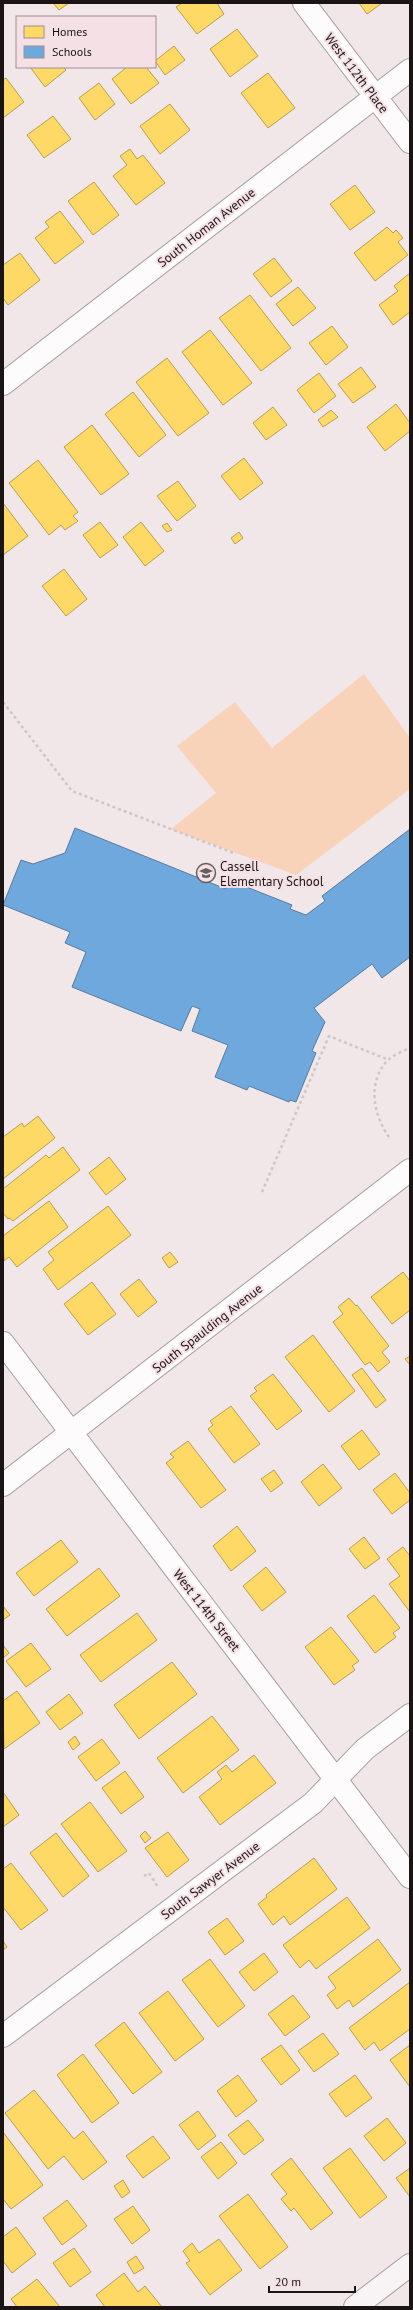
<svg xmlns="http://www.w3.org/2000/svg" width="413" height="2310" font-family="'PT Sans',sans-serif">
<rect width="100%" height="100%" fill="#f1e6e8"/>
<path fill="#f8d3b9" d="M364,674L410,738V789L296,875L171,829L216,793L177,746L235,702L272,748Z"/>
<path fill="#ffd966" stroke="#ba9e4e" d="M53,3H69L59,10Z
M182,3H217L224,14L197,34L176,7Z
M359,3H382L367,14Z
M237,29L258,56L230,77L210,49Z
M174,46L185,60L165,75L155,61Z
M30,67H63L66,70L45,87Z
M127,67H146L159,83L131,104L112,79Z
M268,73L295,108L268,128L241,93Z
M6,78L24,102L3,118V80Z
M99,83L115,104L95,120L79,98Z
M170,104L190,130L160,154L140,126Z
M53,116L71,139L44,158L27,135Z
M130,149L137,159L143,155L165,183L136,205L113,176L127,165L120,156Z
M94,182L119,215L93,235L68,201Z
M355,185L375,212L350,230L330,204Z
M60,211L84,242L55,264L35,238L49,227L45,222Z
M387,227L393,233L396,230L403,238L398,242L408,255L375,281L354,253Z
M20,253L40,280L8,305L3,298V265Z
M274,258L292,281L271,297L253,274Z
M410,273V312L393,325L379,305L398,291L394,286Z
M298,287L316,308L293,326L276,304Z
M250,295L291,348L261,371L219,318Z
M332,326L348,347L326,365L309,343Z
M210,330L252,383L223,405L182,352Z
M167,358L209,413L178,436L136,382Z
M361,367L376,387L353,403L338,384Z
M319,373L336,396L314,413L297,390Z
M133,392L166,435L139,457L105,414Z
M396,404L410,423V431L385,451L367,427Z
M273,407L287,425L266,440L253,423Z
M331,410L338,417L323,427L318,420Z
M92,425L129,474L101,495L64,447Z
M244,458L263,483L240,500L221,476Z
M38,460L78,512L73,516L78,521L65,530L61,525L49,535L9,483Z
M178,481L196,506L177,521L157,496Z
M3,503L28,536L3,555Z
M100,522L118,545L100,558L83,535Z
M141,522L164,551L145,566L123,537Z
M167,523L172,530L167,532L162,526Z
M239,532L243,538L235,544L231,538Z
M64,569L87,599L66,616L42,586Z
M38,1116L55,1138L3,1179V1137L22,1123L24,1127Z
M63,1147L80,1170L13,1221L9,1218L8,1219L3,1213V1189L46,1155L49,1158Z
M109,1157L126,1179L106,1195L89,1173Z
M49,1201L68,1227L17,1267L9,1257L4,1261L3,1236Z
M108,1206L131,1235L58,1290L43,1269L54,1260L48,1252Z
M170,1252L178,1262L169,1268L162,1258Z
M403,1272L410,1281V1310L392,1324L371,1297Z
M139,1279L157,1302L138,1317L120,1294Z
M92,1282L116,1314L88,1335L64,1304Z
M349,1298L356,1306L357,1305L389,1346L382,1352L390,1362L378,1372L370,1362L365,1365L333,1322L343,1314L338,1307Z
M313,1335L355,1391L329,1412L285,1357Z
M410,1356V1365L405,1359Z
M362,1368L386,1400L376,1408L352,1375Z
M273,1374L302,1411L277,1430L250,1396L257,1391L254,1388Z
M231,1406L260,1444L234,1463L208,1429L213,1425L210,1421Z
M362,1430L380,1454L359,1470L341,1446Z
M188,1441L226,1490L201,1508L166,1463L174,1457L170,1454Z
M323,1464L342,1488L319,1506L301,1482Z
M274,1470L283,1483L271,1492L261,1479Z
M395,1473L410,1493V1500L392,1514L373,1490Z
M237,1526L256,1551L231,1571L213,1546Z
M364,1537L380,1558L365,1569L349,1549Z
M61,1540L78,1562L34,1596L16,1573Z
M403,1547L410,1556V1612L389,1584L400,1576L387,1559Z
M266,1567L286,1592L262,1611L243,1586Z
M99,1568L120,1596L67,1636L46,1609Z
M374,1595L400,1628L393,1633L396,1637L375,1653L347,1616Z
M3,1606L10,1615L3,1620Z
M137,1613L157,1640L101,1682L80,1655Z
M331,1627L359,1661L352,1666L355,1670L334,1685L305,1647Z
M31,1643L51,1669L26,1687L6,1661Z
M3,1645L9,1653L3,1658Z
M172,1662L197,1694L139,1739L114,1705Z
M17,1691L40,1723L4,1749L3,1701Z
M69,1694L83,1713L60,1730L46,1712Z
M212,1716L239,1750L183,1793L157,1758Z
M75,1736L80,1744L73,1750L68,1742Z
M102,1739L120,1763L96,1781L78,1757Z
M254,1755L276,1783L220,1825L199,1797L222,1779L217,1772L226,1765L232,1772Z
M125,1771L144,1797L121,1814L102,1788Z
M3,1792L19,1815L3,1827Z
M90,1802L127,1851L98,1872L61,1824Z
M145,1831L151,1838L145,1843L140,1836Z
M168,1832L189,1860L167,1877L145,1848Z
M56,1833L89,1876L63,1897L30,1853Z
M314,1858L337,1889L290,1925L284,1916L273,1925L258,1904L267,1897L266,1895Z
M11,1863L48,1910L21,1930L3,1907V1869Z
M347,1897L370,1928L316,1969L309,1960L300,1968L283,1945Z
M227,1918L244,1941L225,1955L208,1932Z
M378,1939L401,1970L353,2007L349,2000L337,2009L327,1995L336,1988L328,1977Z
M3,1941L7,1947L3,1950Z
M264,1953L278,1972L254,1991L239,1972Z
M210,1959L245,2006L218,2027L182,1980Z
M410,1982V2029L380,2051L374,2042L365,2050L349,2028Z
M168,1991L204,2039L175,2061L139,2013Z
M293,1995L310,2017L285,2036L268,2014Z
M124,2022L162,2072L133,2094L95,2045Z
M323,2033L339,2054L314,2072L298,2051Z
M281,2045L300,2070L281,2085L261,2059Z
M410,2045V2087L390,2060Z
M83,2054L119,2103L92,2123L57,2075Z
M238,2075L257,2101L236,2117L217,2091Z
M355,2075L372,2098L346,2117L329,2094Z
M34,2090L74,2139L83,2131L107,2162L83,2180L64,2156L48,2169L5,2113Z
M198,2111L216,2136L198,2150L179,2125Z
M387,2118L406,2143L384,2161L364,2136Z
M248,2120L264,2140L244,2155L228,2135Z
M3,2132L43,2185L11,2209L3,2199Z
M153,2136L170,2158L143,2178L126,2156Z
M221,2142L237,2163L218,2179L201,2157Z
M350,2148L387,2197L360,2218L323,2168Z
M291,2158L333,2213L311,2230L294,2208L291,2211L281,2199L287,2194L271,2174Z
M410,2168V2197L396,2178Z
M123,2180L130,2192L122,2198L114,2186Z
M248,2194L288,2247L260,2269L219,2216Z
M67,2200L87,2226L62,2245L43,2218Z
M133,2206L150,2230L132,2244L114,2219Z
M16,2227L36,2254L12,2273L3,2261V2237Z
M219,2239L242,2270L210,2295L186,2263L190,2261L183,2251L192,2243L199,2253Z
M74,2248L91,2272L70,2287L53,2263Z
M136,2256L144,2268L134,2274L127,2262Z
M124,2273L138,2292L145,2286L162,2307H105L96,2295Z
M37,2279L60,2307H17L11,2299Z"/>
<path fill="#6fa8dc" stroke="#567ca0" d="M75,828L226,889L229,880L292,905L290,909L306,915L325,901L322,896L410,829V957L382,978L372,964L314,1008L325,1022L312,1051L316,1053L296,1102L290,1100L289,1102L249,1086L247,1090L215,1077L228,1045L192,1031L200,1009L192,1006L181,1031L72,987L86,952L65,943L70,932L3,905L21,860L33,864L65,853Z"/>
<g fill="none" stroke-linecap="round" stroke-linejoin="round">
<g stroke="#a59d9e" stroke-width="24">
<path id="minor" d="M304,3L410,142
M3,384L410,70
M3,1343L410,1877
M3,1485L410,1170
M3,2036L313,1803L365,1749L410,1715"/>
</g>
<g stroke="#a59d9e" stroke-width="24">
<path id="secondary" d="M355,2307L410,2265"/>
</g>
<path stroke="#ccc8c9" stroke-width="2.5" stroke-dasharray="3 3" stroke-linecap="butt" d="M3,702L72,791L236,854
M389,1137C373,1115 367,1081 388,1060C394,1055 403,1051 410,1048
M262,1192L329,1036L389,1060
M144,1876L149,1873L158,1887"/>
<use href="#minor" stroke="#fdfbfc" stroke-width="22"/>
<use href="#secondary" stroke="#f8f4f6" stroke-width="22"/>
</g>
<defs>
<g id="school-ring" transform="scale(1)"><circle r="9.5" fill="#f5e1e5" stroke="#655e5f" stroke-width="1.5"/><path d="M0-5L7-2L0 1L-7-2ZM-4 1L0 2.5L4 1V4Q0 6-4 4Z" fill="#655e5f"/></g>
</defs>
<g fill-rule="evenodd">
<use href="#school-ring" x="206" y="873"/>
</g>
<g text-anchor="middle" stroke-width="4" stroke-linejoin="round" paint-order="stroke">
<g font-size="13" fill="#1a1415" stroke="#f5e1e5">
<text transform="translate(357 73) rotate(53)" y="5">West 112th Place</text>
<text transform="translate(206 227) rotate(-38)" y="5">South Homan Avenue</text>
<text transform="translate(207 1328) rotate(-38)" y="5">South Spaulding Avenue</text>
<text transform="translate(207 1610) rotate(52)" y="5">West 114th Street</text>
<text transform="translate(210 1880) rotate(-37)" y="5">South Sawyer Avenue</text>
</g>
<g font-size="13" fill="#1a1415" stroke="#f5e1e5" text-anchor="start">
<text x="220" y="871">Cassell<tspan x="220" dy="15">Elementary School</tspan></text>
</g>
</g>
<rect width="413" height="2310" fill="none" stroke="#1a1415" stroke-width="8"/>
<rect x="16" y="16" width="140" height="52" fill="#f5e1e5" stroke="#9d8f92"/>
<rect x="24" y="26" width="20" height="12" fill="#ffd966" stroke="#9d8f92"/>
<text x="52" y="36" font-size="12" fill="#1a1415">Homes</text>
<rect x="24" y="46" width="20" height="12" fill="#6fa8dc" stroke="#9d8f92"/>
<text x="52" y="56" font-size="12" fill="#1a1415">Schools</text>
<path d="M269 2286v6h86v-6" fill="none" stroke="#1a1415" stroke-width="2"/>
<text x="275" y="2286" font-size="12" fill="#1a1415" stroke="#f5e1e5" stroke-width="3" paint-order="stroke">20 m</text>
</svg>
